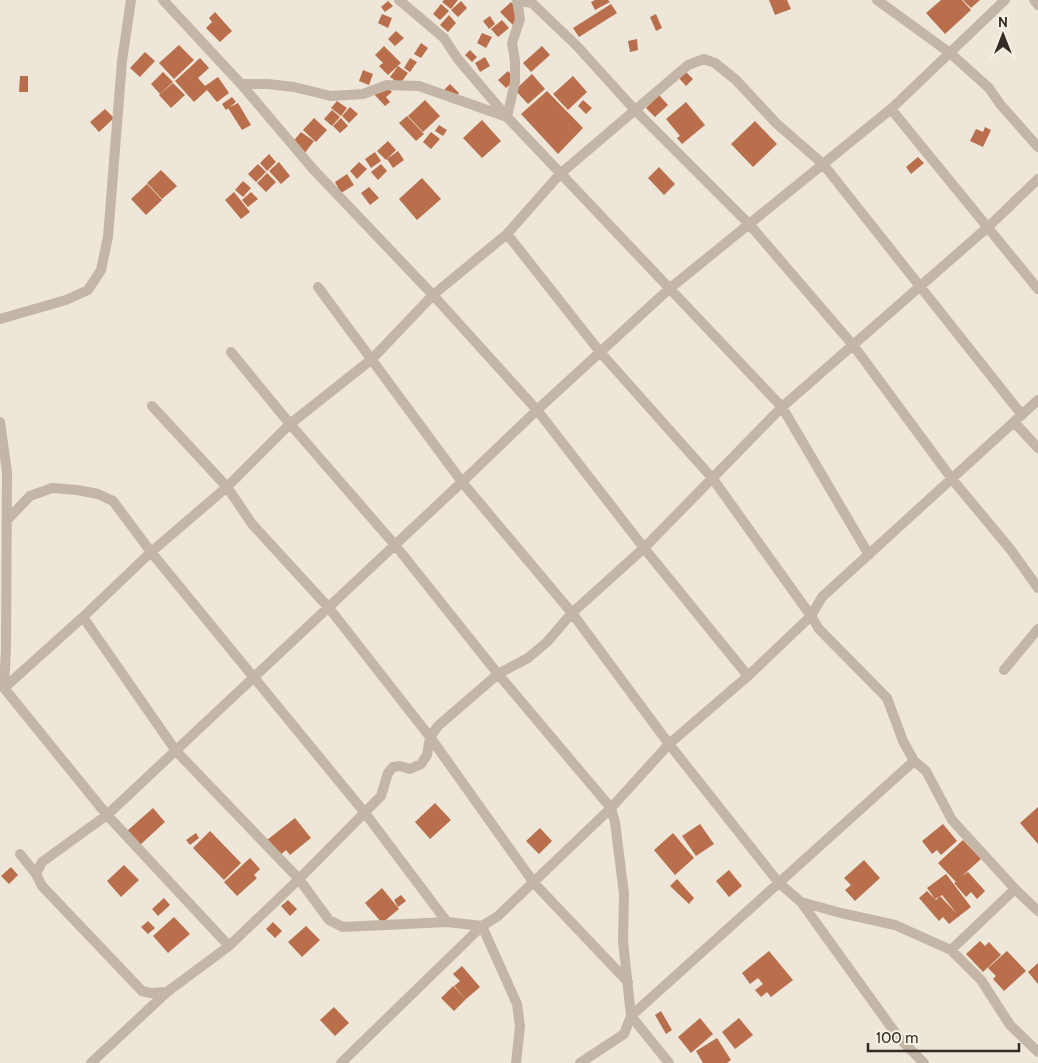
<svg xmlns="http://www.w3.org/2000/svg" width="1038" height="1063" font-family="Cabin,sans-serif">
<rect width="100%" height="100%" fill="#eee6d9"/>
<path fill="#b96f4c" d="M444,0H458L451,9L442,2Z
M595,0H608L610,2L595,10L591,2Z
M769,0H787L791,9L775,15Z
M941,0H962L971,10L945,34L926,13Z
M963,0H980L971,8Z
M388,1L393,6L385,12L381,7Z
M461,1L467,8L458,17L451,10Z
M511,2L523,15L513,25L500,12Z
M441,4L449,11L440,20L433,14Z
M611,4L617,13L579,37L573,28Z
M215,12L232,31L220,42L206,28L212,22L209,18Z
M382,14L392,18L388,28L378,23Z
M656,14L662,28L656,31L650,17Z
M449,15L456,23L448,32L440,25Z
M490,16L495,24L489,29L483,21Z
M502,20L509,28L498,37L491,29Z
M396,31L404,38L395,46L388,39Z
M482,33L492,37L486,48L477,43Z
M637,39L638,50L630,52L628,41Z
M421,43L428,48L421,58L414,54Z
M179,45L194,60L174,79L159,63Z
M384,46L401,63L388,75L379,66L383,63L375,55Z
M542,46L550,55L531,72L523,63Z
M470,50L477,57L472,62L465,55Z
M145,52L155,61L140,77L130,68Z
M485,57L490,66L480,72L475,63Z
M200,58L209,68L198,78L205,86L218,77L229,93L217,102L207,90L194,102L175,81Z
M410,58L417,62L410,72L404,68Z
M398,66L408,73L400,84L390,77Z
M363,70L373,74L369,85L359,81Z
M508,71L515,80L506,88L498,80Z
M685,71L693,79L686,86L678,77Z
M163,72L173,82L160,94L151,84Z
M532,74L545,89L528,104L515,90Z
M20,76H28V92H19Z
M573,76L587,92L568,110L553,94Z
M173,83L185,95L171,108L159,95Z
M450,84L459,93L452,101L442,92Z
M385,85L392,92L386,97L390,102L385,106L374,94Z
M547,91L583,128L558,154L521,114Z
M659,95L668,105L655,117L646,108Z
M232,97L236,102L226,110L222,104Z
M425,100L440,116L423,132L408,116Z
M583,100L592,108L586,114L578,106Z
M337,101L347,108L341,116L331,108Z
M686,102L705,125L682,144L677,138L680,136L666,119Z
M238,103L251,125L242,130L228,108Z
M350,107L358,114L349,123L342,116Z
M105,109L114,118L99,132L90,122Z
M332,110L340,117L332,126L324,119Z
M407,116L424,134L416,141L399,123Z
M314,118L327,130L316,142L303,130Z
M341,118L348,126L340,133L333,126Z
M482,120L501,141L482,158L463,138Z
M755,121L777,144L753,167L731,144Z
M439,125L447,130L443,136L435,131Z
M985,127L991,130L983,147L970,141L976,129L983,132Z
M301,132L314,141L304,154L291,144Z
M431,132L440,139L431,149L423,142Z
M388,141L396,150L386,160L377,151Z
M398,151L404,160L393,168L387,159Z
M375,152L381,161L371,168L365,159Z
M269,154L276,162L267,171L260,163Z
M918,157L924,163L911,174L906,167Z
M279,162L290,176L281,184L269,171Z
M359,162L367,169L357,179L350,171Z
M258,164L266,172L256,182L248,174Z
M381,164L387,171L378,180L371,172Z
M659,167L675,184L664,195L648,178Z
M161,170L177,186L162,199L147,183Z
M267,173L276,182L266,192L257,183Z
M347,174L354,185L341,193L335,182Z
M422,178L441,199L417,220L399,199Z
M243,181L251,188L243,197L235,190Z
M147,184L162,200L146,215L131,199Z
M369,187L379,198L370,205L361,193Z
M234,192L250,212L241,219L225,200Z
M251,192L258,199L248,207L242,200Z
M435,803L451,820L430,839L415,822Z
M1038,807V844L1020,823Z
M153,808L165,822L140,845L127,831Z
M295,818L311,838L290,855L286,850L279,856L267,840Z
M700,824L714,844L696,856L682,836Z
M943,824L957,841L941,855L937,850L932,854L922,841Z
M540,828L552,841L539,854L526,841Z
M210,831L241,863L224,880L193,848Z
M196,833L199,838L190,845L186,840Z
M673,833L694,858L675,875L654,850Z
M963,840L981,859L962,876L968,872L985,891L977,899L971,892L966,897L954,883L956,882L938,863Z
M250,858L260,869L254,875L257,878L237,896L224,882Z
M864,860L880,878L855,901L845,890L851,885L844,878Z
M124,865L139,880L121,897L107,881Z
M11,867L18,875L9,884L1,876Z
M729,870L742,886L729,897L716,881Z
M946,874L971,907L949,924L943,917L939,921L919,898L927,891L936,900L940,896L957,914L942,895L935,899L927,888Z
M677,879L694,898L689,904L670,886Z
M382,888L399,909L382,923L365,903Z
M401,895L406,901L398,907L394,900Z
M164,898L170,905L158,916L152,909Z
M288,900L297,909L290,916L281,906Z
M174,917L190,934L168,953L153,936Z
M148,921L155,928L148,934L141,927Z
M273,922L282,931L275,938L266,929Z
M306,926L320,940L302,957L288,942Z
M980,941L985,946L989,942L1001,955L983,972L966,954Z
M769,951L793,980L771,997L767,992L761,997L755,990L763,984L758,978L750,984L742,973Z
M1007,951L1026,971L1004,991L993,979L996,976L988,968Z
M1038,963V984L1028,972Z
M462,966L480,987L466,999L454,986L460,981L453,974Z
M453,986L466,999L454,1011L441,998Z
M334,1007L349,1023L335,1036L320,1020Z
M661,1011L672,1030L666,1034L655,1015Z
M700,1018L713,1034L691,1053L678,1037Z
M739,1018L753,1035L735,1049L722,1032Z
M717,1038L731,1060L727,1063H703L696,1051Z"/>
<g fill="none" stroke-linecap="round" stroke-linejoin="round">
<path stroke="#c4b6a6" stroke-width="10" d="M163,0L241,84L313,169L433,295L537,410L644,548L748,676
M399,0L444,38L457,58L507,117L782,407L869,555
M877,0L950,53L989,88L1000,104L1038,147
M1034,0L1038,5
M518,1L532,3L577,46L634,109L749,224L853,345L952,479L1011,550L1038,588
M241,84H268L294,87L331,96L363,94L387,85L419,86L507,117L515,82V61L512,43L520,19L517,0
M891,109L1038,289
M507,234L600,352L713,479L811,616L819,629L887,698L903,741L914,761L926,771L952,820L1015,889L1038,911
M318,287L462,482L572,613L669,744L779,883L801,902L841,913L895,925L951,950L981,980L1010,1025L1038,1052
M0,319L66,300L88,290L101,270L108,237L122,61L131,0
M231,352L290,424L395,545L498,674L611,808L615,822L624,894L623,941L631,1016L624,1034L580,1063
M152,406L227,487L252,524L329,608L430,737L534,883L628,982
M0,422L7,472L6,649L4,688L107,815L229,946
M1014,422L1038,448
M7,520L30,496L52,488L77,490L98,494L113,501L151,552L365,813L447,922
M83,617L176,751L299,879L329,920L343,927L447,922L482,926L498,916L611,808L669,744L748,676L811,616L822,597L1038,400
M1004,670L1038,629
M4,688L83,617L151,552L227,487L290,424L372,359L433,295L507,234L560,174L688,65L704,59L715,63L736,80L776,123L823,164L1022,415
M20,854L36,874
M801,902L899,1038L924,1063
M951,950L1015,889
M167,992L151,993L142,991L42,886L36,874L42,862L107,815L462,482L537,410L669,289L891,109L1005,0
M91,1063L167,992L229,946L299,879L381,796L388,773L393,767L400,766L410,769L421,764L427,755L430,737L438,726L498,674L528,658L547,642L572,613L644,548L782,407L988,227L1038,179
M341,1063L482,926L517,1004L520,1026L516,1063
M669,1063L631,1016L914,761"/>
</g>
<g transform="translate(1003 35)" stroke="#f6f0e4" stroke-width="4" paint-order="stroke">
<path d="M0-4L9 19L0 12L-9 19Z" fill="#322b26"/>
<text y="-8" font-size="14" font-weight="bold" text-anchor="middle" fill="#322b26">N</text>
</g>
<path d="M868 1043v8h151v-8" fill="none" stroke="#322b26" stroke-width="2.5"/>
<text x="876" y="1043" font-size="15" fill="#322b26" stroke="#f6f0e4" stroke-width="4" paint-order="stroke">100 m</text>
</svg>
